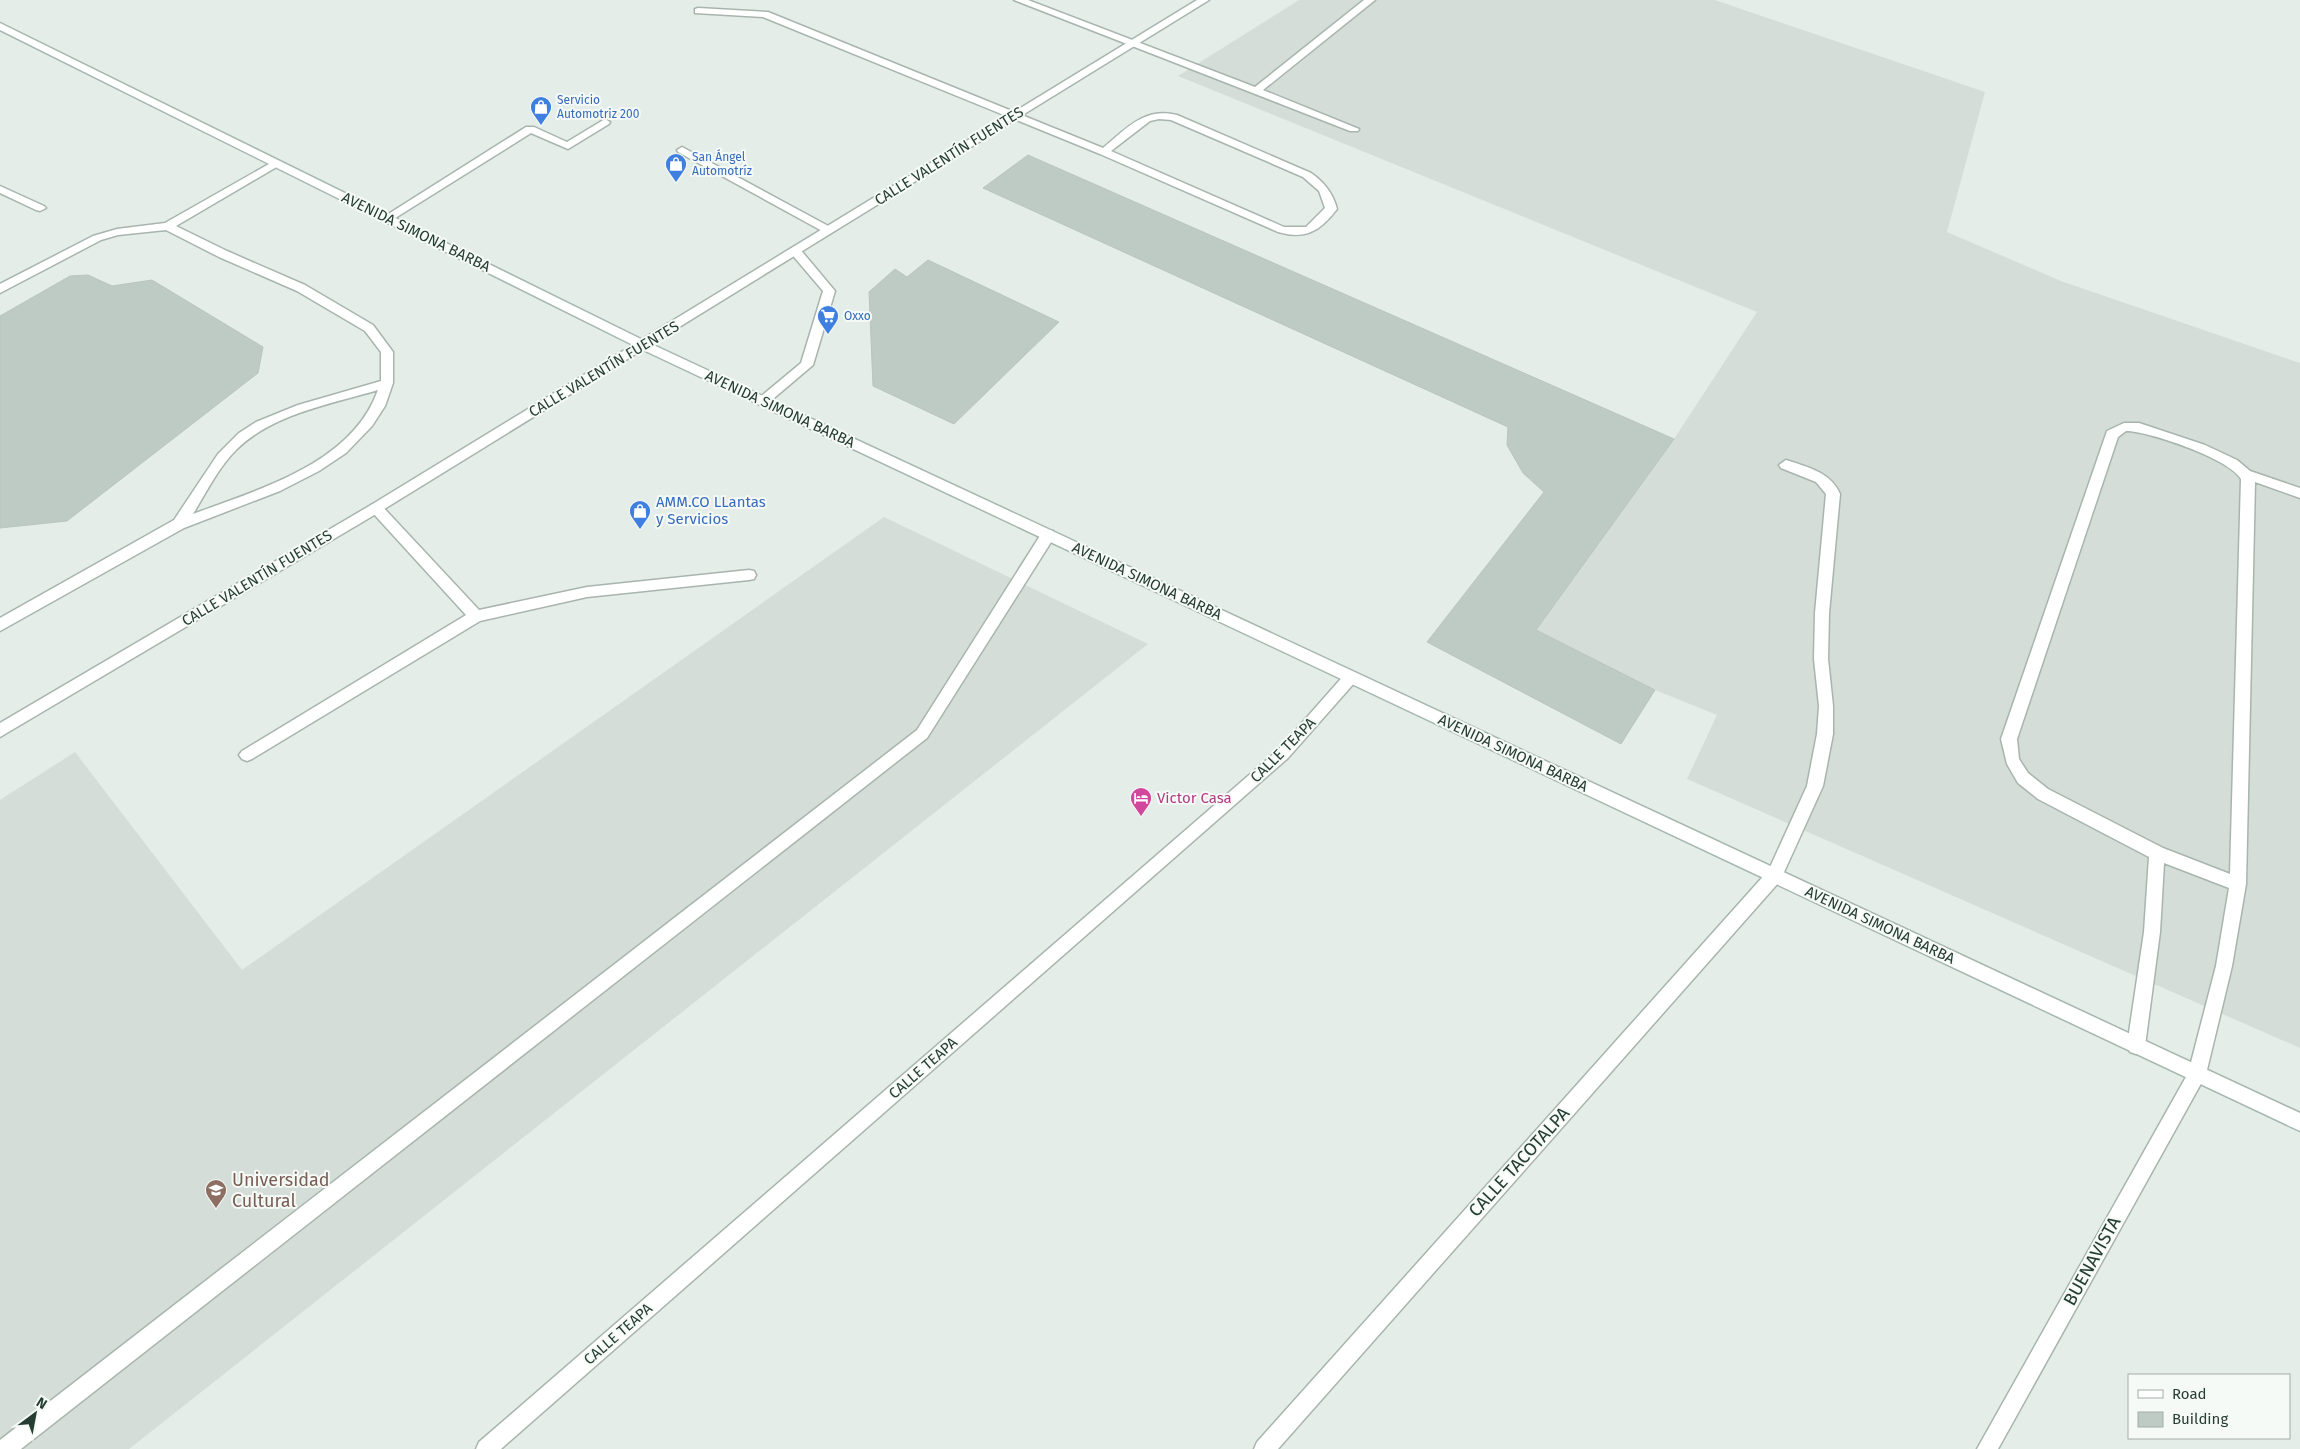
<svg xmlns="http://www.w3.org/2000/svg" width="2300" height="1449" font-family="'Fira Sans',sans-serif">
<rect width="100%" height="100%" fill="#e5ede8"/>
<path fill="#d4ddd7" d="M1299,0H1715L1985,92L1947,232L2061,281L2300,363V1048L1687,779L1717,715L1655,690L1536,630L1674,439L1757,312L1178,76Z
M884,517L1148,644L129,1449H0V800L75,752L242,970Z"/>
<path fill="#becac4" stroke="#b8c6be" d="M1028,155L1674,439L1536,630L1655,690L1621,744L1427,642L1544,492L1523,473L1507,445L1508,427L983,188Z
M928,260L1059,322L954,424L873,386L869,292L895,269L907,277Z
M88,275L112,286L152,280L263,347L258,373L67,521L0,528V316L70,276Z"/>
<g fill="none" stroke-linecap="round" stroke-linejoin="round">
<g stroke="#a8b5ae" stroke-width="3">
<path id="service" d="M1014,0H1028L1255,87L1364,0H1375L1263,90L1359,129L1358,131H1350Z
M698,8L768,12L1103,148C1126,129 1144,107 1177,115L1311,173C1324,182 1333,193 1337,209C1320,231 1306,240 1278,232L1100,154L763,17L695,13V9ZM1159,119L1171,120L1303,177L1319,191L1325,208L1306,227H1284L1111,151L1150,121Z
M605,119L610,122L609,124L568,149L531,133L392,220H384L382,218L526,127H534L567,142Z
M682,147L832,228L834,230L832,232H824L678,152L677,150Z
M276,160L281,163L280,165L176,226L227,251L305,285L373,325L393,352V383L385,406L372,426L346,453L319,471L280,491L184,528L0,631V618L174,520L218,454L239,433L256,422L298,405L381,381V352L365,331L297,291L219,257L166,230L118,235L101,240L0,293V284L93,236L117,229L165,223ZM378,390C352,464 259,489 193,514C206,493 218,468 236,450C272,414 331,404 378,390Z
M0,186L44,206L46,208L40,211L36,210L0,193Z
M795,247L799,248L835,291L813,365L767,404L763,405L757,401L759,398L801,363L823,291L789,251Z
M2124,423H2139L2205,445L2237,460L2250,471L2300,488V498L2255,482L2246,884L2232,966L2206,1074L2203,1080L2197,1082L2191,1080L2188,1074L2216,966L2229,888L2164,863L2160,932L2145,1046L2142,1052L2136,1054L2130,1052L2127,1046L2144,932L2149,857L2038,799L2018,783L2007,764L2001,739L2106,434L2107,431ZM2126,431C2149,431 2230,459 2241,479L2230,874L2163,848L2048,789L2028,773L2019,759L2017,739L2118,437Z
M1786,460C1807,467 1831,472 1840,494L1829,613L1828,659L1833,706V734L1823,786L1780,881L1774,883L1768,881L1766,876L1807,786L1817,734L1819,706L1814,659L1815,613L1826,494L1816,482L1781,468L1779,465Z
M376,503L381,505L479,610L587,587L749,570L754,571L756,575L754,579L749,580L587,597L480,621L252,759L247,761L242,759L239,755L242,751L466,615L371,511L369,508L371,505Z
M1048,530L1053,531L1055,535L1053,539L927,738L21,1449H0V1440L917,730L1043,531Z"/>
</g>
<g stroke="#a8b5ae" stroke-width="3">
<path id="minor" d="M1351,671L1356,673L1358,677L1356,681L1288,758L501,1449H476L479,1442L1278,750L1346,673Z
M1774,869L1780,871L1782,876L1780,881L1278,1449H1254L1257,1442L1768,871Z
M2197,1066L2203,1068L2206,1074L2203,1080L1998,1449H1977L2191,1068Z"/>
</g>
<g stroke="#a8b5ae" stroke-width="3">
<path id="tertiary" d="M1197,0H1209L381,511L0,737V723L371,505Z"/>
</g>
<g stroke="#a5b7af" stroke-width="3">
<path id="secondary" d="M0,23L647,342L2300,1113V1131L639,348L0,30Z"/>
</g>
<use href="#service" fill="#fff" fill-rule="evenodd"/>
<use href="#minor" fill="#fff" fill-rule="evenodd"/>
<use href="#tertiary" fill="#fff" fill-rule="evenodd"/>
<use href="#secondary" fill="#fff" fill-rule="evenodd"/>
</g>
<defs>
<g id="shop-pin" transform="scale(1.125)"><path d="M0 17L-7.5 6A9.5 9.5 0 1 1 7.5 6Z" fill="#3f7fe0" stroke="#f6faf7"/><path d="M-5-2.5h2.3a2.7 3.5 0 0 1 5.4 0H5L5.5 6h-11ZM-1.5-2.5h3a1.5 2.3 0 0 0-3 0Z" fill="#fff"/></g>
<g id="supermarket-pin" transform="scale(1.125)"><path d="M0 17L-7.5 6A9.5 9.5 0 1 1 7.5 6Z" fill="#3f7fe0" stroke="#f6faf7"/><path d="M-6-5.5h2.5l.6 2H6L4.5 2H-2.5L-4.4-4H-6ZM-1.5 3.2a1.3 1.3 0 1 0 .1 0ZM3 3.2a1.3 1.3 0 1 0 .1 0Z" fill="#fff"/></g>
<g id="hotel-pin" transform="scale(1.125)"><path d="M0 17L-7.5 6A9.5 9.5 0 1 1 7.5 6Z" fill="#d1479c" stroke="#f6faf7"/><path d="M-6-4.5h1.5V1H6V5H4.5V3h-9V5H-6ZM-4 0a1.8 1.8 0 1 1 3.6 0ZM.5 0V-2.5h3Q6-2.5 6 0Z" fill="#fff"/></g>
<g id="university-pin" transform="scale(1.125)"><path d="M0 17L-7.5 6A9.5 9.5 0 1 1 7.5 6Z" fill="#8d6e63" stroke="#f6faf7"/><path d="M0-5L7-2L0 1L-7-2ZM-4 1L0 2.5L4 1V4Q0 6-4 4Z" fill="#fff"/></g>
</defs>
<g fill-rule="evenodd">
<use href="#shop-pin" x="541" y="107"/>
<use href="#shop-pin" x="676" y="164"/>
<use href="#supermarket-pin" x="828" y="316"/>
<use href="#shop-pin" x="640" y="511"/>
<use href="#hotel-pin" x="1141" y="798"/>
<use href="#university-pin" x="216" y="1190"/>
</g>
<g text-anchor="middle" stroke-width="4" stroke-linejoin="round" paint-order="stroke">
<g font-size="12" fill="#366cbe" stroke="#f6faf7" text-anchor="start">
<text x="557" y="104">Servicio<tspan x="557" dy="14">Automotriz 200</tspan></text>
<text x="692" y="161">San Ángel<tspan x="692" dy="14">Automotríz</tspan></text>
<text x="844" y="320">Oxxo</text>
</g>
<g font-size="15" fill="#263d34" stroke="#f6faf7">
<text transform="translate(949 156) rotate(-32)" y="5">CALLE VALENTÍN FUENTES</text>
<text transform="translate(416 232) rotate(26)" y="5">AVENIDA SIMONA BARBA</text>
<text transform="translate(604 369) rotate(-31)" y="5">CALLE VALENTÍN FUENTES</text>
<text transform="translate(780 409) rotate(25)" y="5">AVENIDA SIMONA BARBA</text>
<text transform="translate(257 578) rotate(-31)" y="5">CALLE VALENTÍN FUENTES</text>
<text transform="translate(1147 581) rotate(25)" y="5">AVENIDA SIMONA BARBA</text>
<text transform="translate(1283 750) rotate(-45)" y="5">CALLE TEAPA</text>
<text transform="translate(1513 753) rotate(25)" y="5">AVENIDA SIMONA BARBA</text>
<text transform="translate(1880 925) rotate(25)" y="5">AVENIDA SIMONA BARBA</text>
<text transform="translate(923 1068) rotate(-41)" y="5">CALLE TEAPA</text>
<text transform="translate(618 1334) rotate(-41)" y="5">CALLE TEAPA</text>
</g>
<g font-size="15" fill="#366cbe" stroke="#f6faf7" text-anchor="start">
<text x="656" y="507">AMM.CO LLantas<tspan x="656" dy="17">y Servicios</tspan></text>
</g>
<g font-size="15" fill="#b23c85" stroke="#f6faf7" text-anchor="start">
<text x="1157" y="803">Victor Casa</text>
</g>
<g font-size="18" fill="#263d34" stroke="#f6faf7">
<text transform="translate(1519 1162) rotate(-48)" y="6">CALLE TACOTALPA</text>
<text transform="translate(2092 1261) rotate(-61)" y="6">BUENAVISTA</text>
</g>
<g font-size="18" fill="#785e54" stroke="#f6faf7" text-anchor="start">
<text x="232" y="1186">Universidad<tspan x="232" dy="21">Cultural</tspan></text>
</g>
</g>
<rect x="2128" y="1374" width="162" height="65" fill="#f6faf7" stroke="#a3aea9"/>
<rect x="2138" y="1390" width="25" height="8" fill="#ffffff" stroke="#a3aea9"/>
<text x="2172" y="1399" font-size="15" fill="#263d34">Road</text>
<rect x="2138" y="1412" width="25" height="15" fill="#becac4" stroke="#a3aea9"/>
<text x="2172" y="1424" font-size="15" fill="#263d34">Building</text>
<g transform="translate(35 1414) rotate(32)" stroke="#f6faf7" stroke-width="4" paint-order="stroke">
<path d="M0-4L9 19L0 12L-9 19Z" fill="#263d34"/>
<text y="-8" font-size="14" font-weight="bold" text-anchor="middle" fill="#263d34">N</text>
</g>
</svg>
